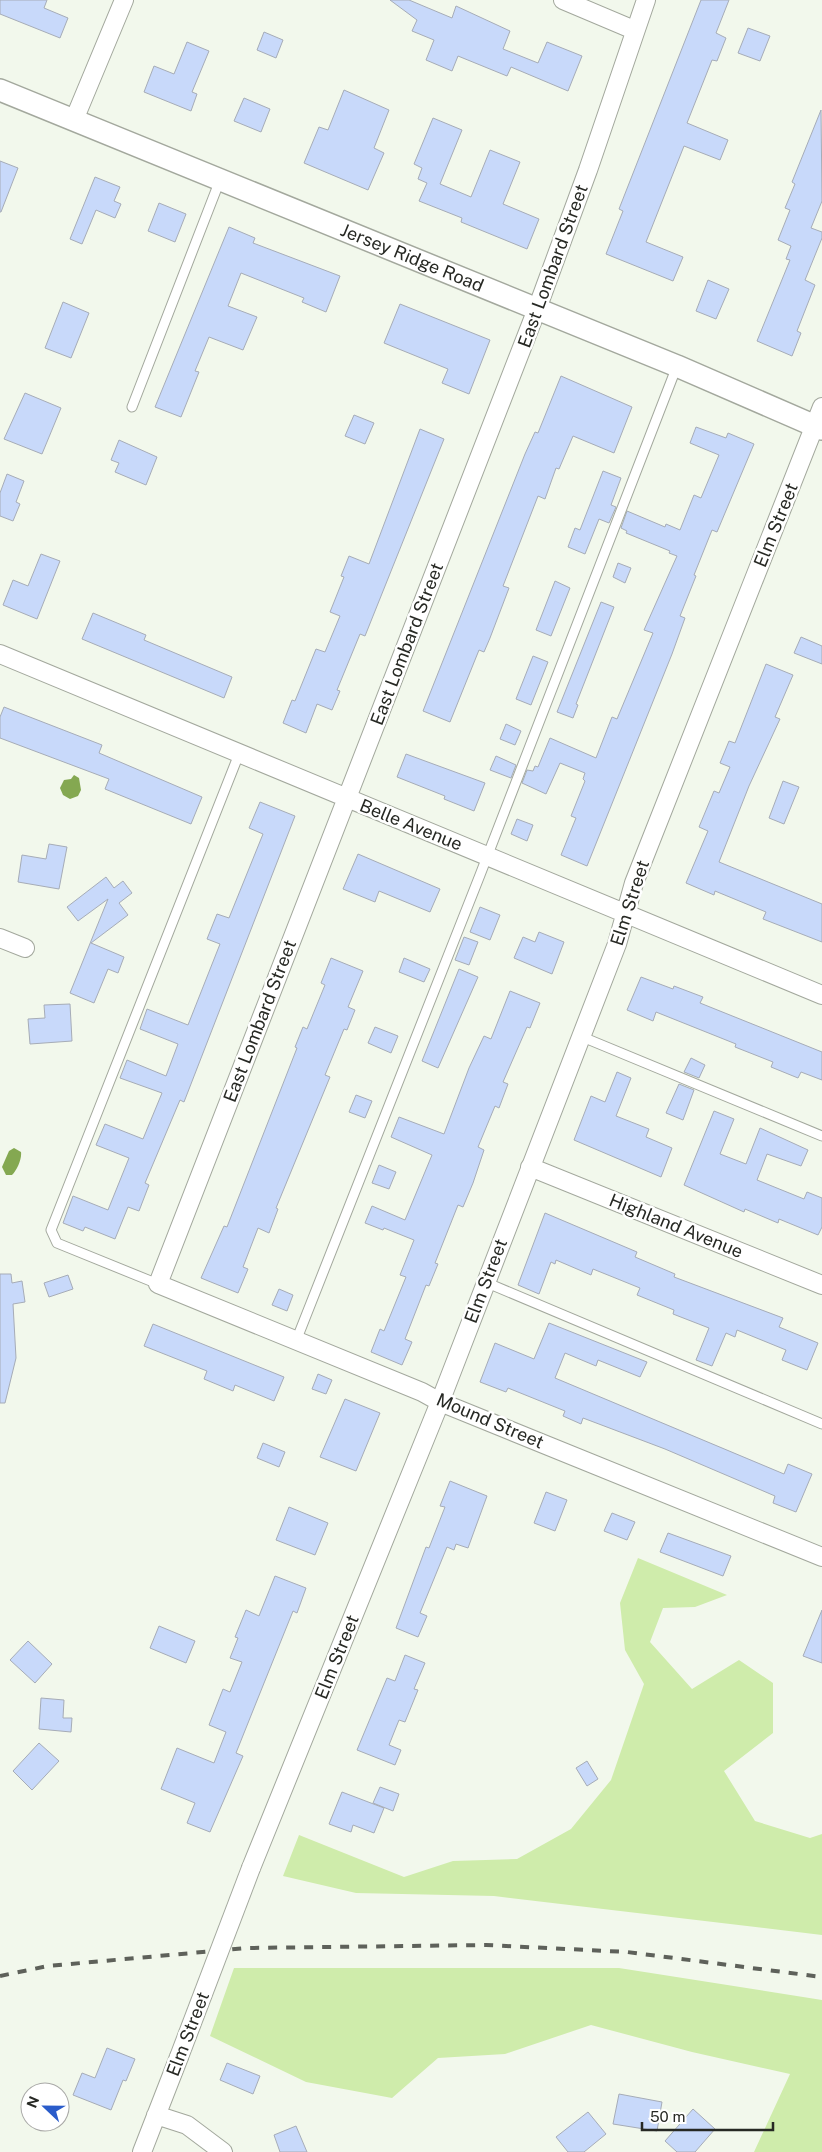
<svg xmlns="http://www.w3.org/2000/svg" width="822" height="2152" font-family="'Public Sans',sans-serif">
<rect width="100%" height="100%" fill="#f2f8ec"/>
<path fill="#cfecab" d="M638,1558L727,1595L695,1607L663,1608L650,1642L692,1689L739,1660L773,1683V1733L724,1771L755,1821L810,1838L822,1834V1935L494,1896L356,1893L283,1876L299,1835L404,1877L453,1861L517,1859L571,1829L611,1780L644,1684L625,1650L620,1603Z
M234,1968H619L822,2000V2152H754L790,2074L692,2052L591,2025L505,2054L438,2058L392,2098L306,2082L210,2036Z"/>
<path fill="#84a851" d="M74,775L79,778L81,790L78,796L70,799L63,795L60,788L64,780L71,779Z
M14,1148L21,1152C22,1159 17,1170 12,1175H6L2,1167L9,1151Z"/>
<path fill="#c8d9fa" stroke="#a6acb7" d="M0,0H47L44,8L68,18L60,38L0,14Z
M390,0H409L452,18L456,6L510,31L503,49L538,63L547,42L582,56L568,91L511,67L507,76L458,56L452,71L426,60L434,40L412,31L417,20Z
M701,0H729L716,33L726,38L717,61L712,60L687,123L728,140L720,160L684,146L646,242L683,257L673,281L606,254L623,211L619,209Z
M748,28L770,36L760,61L738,53Z
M264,32L283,40L276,58L257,50Z
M187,42L209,51L192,92L197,94L191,111L144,92L154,66L174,74Z
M344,90L389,110L374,148L384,153L368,190L304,163L319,127L328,130Z
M244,98L270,109L261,132L234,121Z
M821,110L822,201L811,228L822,232V238L805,280L815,285L797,331L801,333L792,356L757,341L790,260L786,259L791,246L778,240L790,210L785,208L795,184L792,182Z
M433,118L462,130L440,184L471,197L490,150L520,162L503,204L539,219L527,249L461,222L462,218L419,201L427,183L418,179L422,168L414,164Z
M0,161L18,168L1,212H0Z
M95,177L120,187L114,201L121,204L115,218L96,210L82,244L70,239Z
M159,203L186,214L175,242L148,231Z
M229,227L255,238L253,243L340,276L326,312L302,302L304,298L241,273L228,306L257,317L243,350L209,337L195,371L199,372L181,417L155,407Z
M708,280L729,289L716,319L696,311Z
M63,302L89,313L71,358L45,348Z
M400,304L490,340L469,394L442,383L448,369L384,343Z
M561,376L632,407L614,453L573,436L559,469L556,468L545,499L538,496L503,586L509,588L490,638L484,652L479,650L450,722L423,711L525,454L535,432L538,433Z
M25,393L61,408L42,454L4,439Z
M354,415L374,423L365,444L345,436Z
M696,427L726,438L728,433L754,444L717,532L712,530L694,575L696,576L680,616L685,618L672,654L587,866L561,855L576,818L571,816L585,781L583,779L585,773L560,763L546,794L522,783L527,770L533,771L535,766L538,767L550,738L596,758L612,717L617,719L653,633L644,630L677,556L669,553L670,551L626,533L627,531L621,528L627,511L665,527L666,524L680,530L694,495L701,498L719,455L690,443Z
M420,429L444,439L365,636L360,634L337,690L340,691L332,710L317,704L306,733L283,723L292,700L295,701L316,649L325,652L340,616L330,612L344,577L341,576L349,556L369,564Z
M119,440L157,457L146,485L115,472L119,463L111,460Z
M603,471L621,478L611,505L616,507L609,523L599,519L585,554L568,547L575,528L580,530Z
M7,474L24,481L16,502L20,504L13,521L0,516V493Z
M41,554L60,561L37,619L3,605L13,580L28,586Z
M618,563L631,568L625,583L613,577Z
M555,581L570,588L551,636L536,630Z
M601,602L614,607L576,704L578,705L573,718L557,712Z
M93,613L146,635L144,640L232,677L224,698L82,639Z
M801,637L822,646V664L794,653Z
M533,656L548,662L531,705L516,699Z
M766,664L793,675L775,717L780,719L749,786L719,862L822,904V942L763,919L766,912L715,891L714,895L686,883L708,831L699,827L714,791L719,793L730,767L720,763L729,741L735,743Z
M4,707L102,745L99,753L202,797L191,824L105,789L109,779L0,738V717Z
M506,724L521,731L515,745L500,739Z
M406,754L485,783L474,811L444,799L445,796L397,777Z
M496,756L516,765L511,778L490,770Z
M783,781L799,787L784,824L769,818Z
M260,802L295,816L184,1102L180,1100L145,1183L149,1185L139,1211L128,1207L115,1239L85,1227L83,1231L63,1223L73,1196L108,1210L129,1158L96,1145L105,1124L143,1139L162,1093L120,1078L127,1060L166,1076L178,1044L140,1029L147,1009L188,1025L220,944L207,939L217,914L229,918L263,834L249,828Z
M517,819L533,825L527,841L511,834Z
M49,844L67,847L59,889L18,882L22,855L46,859Z
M358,854L440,889L430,912L379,891L375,902L343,889Z
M106,877L114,888L123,881L132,893L119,903L128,915L91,943L124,957L118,973L108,969L94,1003L70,993L108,899L78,921L67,907Z
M480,907L500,915L490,940L470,932Z
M539,932L564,942L552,974L514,958L523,937L535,942Z
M464,937L478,942L469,965L455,960Z
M331,958L363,971L348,1007L355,1010L347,1030L344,1029L325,1075L330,1077L276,1208L278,1209L269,1233L258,1228L243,1267L248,1269L238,1293L201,1278L224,1226L227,1227L297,1048L295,1047L303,1027L307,1029L325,985L321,983Z
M404,958L430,969L424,982L399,972Z
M459,969L478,977L438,1068L422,1061Z
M641,977L673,989L674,986L703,997L700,1003L822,1052V1080L801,1072L798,1078L771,1067L773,1062L735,1047L736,1044L656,1012L653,1021L627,1010Z
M510,991L540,1003L530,1028L527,1027L503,1082L508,1084L499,1108L495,1106L478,1147L484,1150L473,1183L463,1207L458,1205L435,1263L438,1264L429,1286L426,1285L405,1339L412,1342L402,1365L371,1352L380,1329L384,1331L406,1277L400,1275L414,1240L384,1228L383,1230L365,1223L372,1206L405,1220L432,1155L391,1137L399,1117L444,1134L469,1068L484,1036L491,1039Z
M70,1004L72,1041L30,1044L28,1019L45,1018L44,1005Z
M375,1027L398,1036L391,1053L368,1043Z
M691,1058L705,1065L699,1078L684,1072Z
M617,1072L631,1078L616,1116L649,1129L646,1137L672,1148L661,1177L574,1140L591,1096L605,1102Z
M679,1084L694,1090L683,1120L666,1113Z
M356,1095L372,1101L365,1118L349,1112Z
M714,1111L734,1119L720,1154L746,1164L760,1128L808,1150L801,1166L767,1154L757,1180L804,1199L807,1192L822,1198V1227L818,1235L779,1219L778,1223L745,1209L744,1212L684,1185Z
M379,1165L396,1172L389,1189L372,1183Z
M545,1213L637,1252L635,1257L675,1274L674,1277L783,1318L779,1327L818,1343L807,1370L782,1360L786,1350L737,1330L735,1337L726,1333L712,1366L696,1360L709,1328L673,1314L674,1310L637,1295L640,1288L593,1269L591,1275L556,1260L555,1264L551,1262L539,1294L518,1285Z
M0,1274H11L12,1283L22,1281L25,1302L13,1304L16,1358L5,1403H0Z
M68,1275L73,1289L49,1297L44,1283Z
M279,1289L293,1295L287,1311L272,1305Z
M549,1323L647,1362L640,1377L598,1360L596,1366L565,1353L555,1378L784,1474L788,1464L812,1474L796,1512L773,1503L775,1496L665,1449L583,1418L581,1424L563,1416L565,1411L508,1388L506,1392L480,1382L495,1343L534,1359Z
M153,1324L284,1377L274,1401L235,1385L233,1391L204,1379L207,1371L144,1346Z
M318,1374L332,1380L326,1394L312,1389Z
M345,1399L380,1413L356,1471L320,1457Z
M263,1443L285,1452L279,1467L257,1458Z
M450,1481L487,1496L468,1548L456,1544L454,1550L447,1547L420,1613L427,1616L418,1637L396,1628L426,1547L429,1548L445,1507L440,1506Z
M546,1492L567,1500L555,1531L534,1523Z
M289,1507L328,1523L315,1555L276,1540Z
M612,1513L635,1522L627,1540L604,1531Z
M668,1533L731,1556L723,1576L660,1552Z
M275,1576L306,1588L297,1613L293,1611L256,1703L236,1753L243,1756L210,1832L187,1823L195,1803L161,1789L177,1748L214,1763L226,1732L209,1725L223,1689L230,1692L242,1662L230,1658L238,1638L235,1637L246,1610L259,1616Z
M822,1610V1663L803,1656Z
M159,1626L195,1641L186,1663L150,1648Z
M28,1641L52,1664L35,1683L10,1660Z
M405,1655L425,1663L414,1689L418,1690L405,1722L399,1720L389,1745L401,1750L395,1765L357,1750L387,1678L395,1681Z
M41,1698L64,1700L63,1718H72L71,1732L39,1729Z
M39,1743L59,1761L32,1790L13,1771Z
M587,1761L598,1779L587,1786L576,1768Z
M380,1787L399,1794L393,1811L373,1803Z
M342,1792L384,1808L374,1833L353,1825L351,1832L329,1824Z
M107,2048L135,2059L126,2081L123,2080L111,2110L73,2095L82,2073L95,2078Z
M227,2063L260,2076L253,2094L220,2080Z
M619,2094L662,2102L657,2131L613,2124Z
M693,2109L715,2129L695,2152H677L665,2141Z
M588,2112L606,2134L584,2152H568L556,2137Z
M296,2126L307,2152H280L274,2135Z"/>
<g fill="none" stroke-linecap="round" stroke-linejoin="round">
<g stroke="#a3a89d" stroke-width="11">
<path id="service" d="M132,407L220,180
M580,1036L822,1136
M485,1282L822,1424
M158,1284L57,1243L51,1230L239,754
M296,1341L480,875L677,366"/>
</g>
<g stroke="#a3a89d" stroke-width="20">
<path id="minor" d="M563,0L634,30
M646,0L588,170L537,309L158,1284L422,1392L440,1402L822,1557
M74,120L124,0
M0,654L822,995
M0,938L25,948
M530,1167L822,1285
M251,1868L440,1402L617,944L634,883L822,407
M156,2115L187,2125L223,2152
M142,2152L179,2057"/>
</g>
<g stroke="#a3a89d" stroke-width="24">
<g id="tertiary">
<path id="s1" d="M0,90L677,366L822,429"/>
</g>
</g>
<use href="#service" stroke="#fff" stroke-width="9"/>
<use href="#minor" stroke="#fff" stroke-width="18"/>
<use href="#tertiary" stroke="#fff" stroke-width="21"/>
<path stroke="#5e615a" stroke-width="4" stroke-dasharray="9 9" stroke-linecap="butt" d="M0,1976L48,1966L247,1948L486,1945L627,1952L822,1977"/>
<g stroke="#a3a89d" stroke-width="20" stroke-linecap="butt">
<path id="minor-bridge" d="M179,2057L251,1868"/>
</g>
<use href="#minor-bridge" stroke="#fff" stroke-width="18"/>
</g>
<g text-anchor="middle" stroke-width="5" stroke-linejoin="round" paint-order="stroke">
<g font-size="18" fill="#272924" stroke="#fff">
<text dy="6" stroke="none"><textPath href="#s1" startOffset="445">Jersey Ridge Road</textPath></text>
<text transform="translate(553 266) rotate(-70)" y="6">East Lombard Street</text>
<text transform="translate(776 525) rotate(-68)" y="6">Elm Street</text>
<text transform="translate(407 644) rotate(-69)" y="6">East Lombard Street</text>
<text transform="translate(411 825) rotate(22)" y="6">Belle Avenue</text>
<text transform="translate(630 903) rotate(-72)" y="6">Elm Street</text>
<text transform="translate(260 1021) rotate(-69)" y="6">East Lombard Street</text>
<text transform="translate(676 1226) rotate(22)" y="6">Highland Avenue</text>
<text transform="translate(486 1281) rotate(-69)" y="6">Elm Street</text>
<text transform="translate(490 1421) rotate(23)" y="6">Mound Street</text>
<text transform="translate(337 1657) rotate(-68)" y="6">Elm Street</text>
<text transform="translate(188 2034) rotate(-69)" y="6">Elm Street</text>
</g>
</g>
<g transform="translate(45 2107) rotate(292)"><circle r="24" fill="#ffffff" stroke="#a9a9a7"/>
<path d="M0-4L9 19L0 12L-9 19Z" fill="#2a5cca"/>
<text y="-8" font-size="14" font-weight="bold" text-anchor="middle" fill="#272924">N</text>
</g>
<path d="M642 2122v8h131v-8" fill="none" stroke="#272924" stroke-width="2.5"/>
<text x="650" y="2122" font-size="15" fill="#272924" stroke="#ffffff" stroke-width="4" paint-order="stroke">50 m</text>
</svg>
